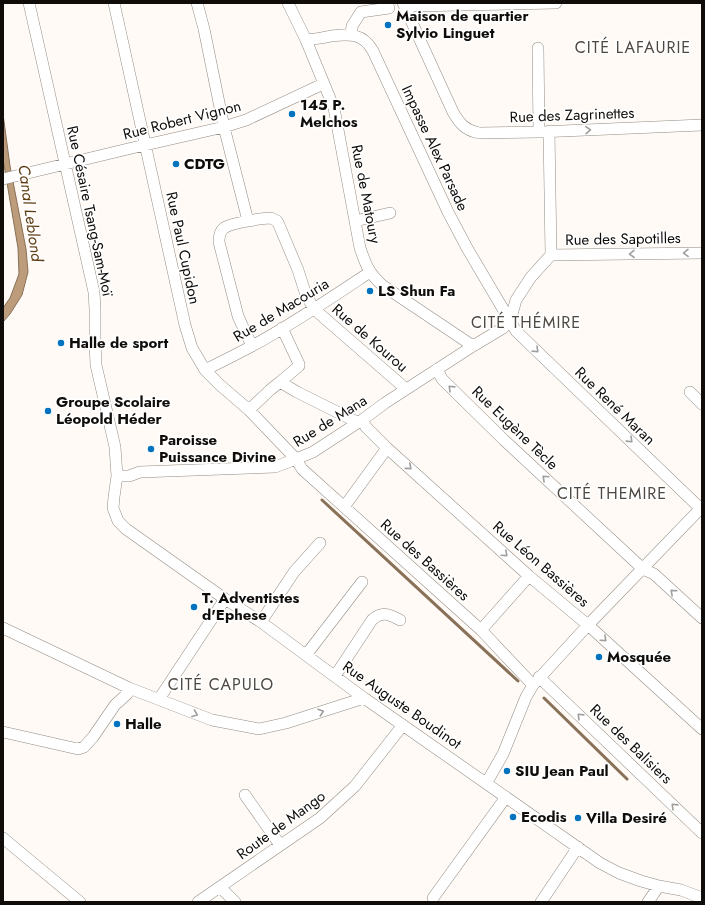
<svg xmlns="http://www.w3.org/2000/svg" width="705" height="905" font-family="Jost,sans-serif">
<rect width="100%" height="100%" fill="#fffaf5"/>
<path fill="#bc9c7a" stroke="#887158" d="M3,114L10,166L26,249L28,272L22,295L10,314L3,322V308L10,298L19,274L18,248L3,159Z"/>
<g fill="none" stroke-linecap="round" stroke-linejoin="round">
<path stroke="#887158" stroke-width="3" d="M322,500L518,681
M544,698L627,779"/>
<g stroke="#928b84" stroke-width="12">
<path id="minor" d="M29,3L94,292L95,309V342L96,365L115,447L117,476L114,497L113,508L118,521L126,529L225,599L261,622L364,698L600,863L619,873L641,881L659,886L681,890L702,898
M114,3L185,325L192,348L205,370L220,385L249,410L296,459L302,469L481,630L533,685
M197,3L204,29L224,127L248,221
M288,3L306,40L334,108L360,248C366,265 368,272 382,285L473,346
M403,3L453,112C460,124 465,130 479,133L539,132L702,125
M405,7L414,6L556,3
M351,35L352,26L361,12L389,8
M306,40C314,39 323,38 331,36C350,34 363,33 373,51L448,212L467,248L516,331L702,510
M538,48L539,132
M549,131L551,255
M3,179L132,148L224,127L246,120L323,84
M355,221L390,213
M252,346L242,325L238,316L219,242C219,237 220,231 224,228C231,223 263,218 271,218L277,221L279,225L298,270L306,295L314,309L406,389
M437,369L442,379L504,440L643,569L654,574L702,618
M205,370C221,362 237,354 252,346C293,324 331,298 370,272
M280,382L299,366V364L282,328
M690,392L702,404
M249,410L270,390L280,382L297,392L357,422
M362,420L366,427L387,448L529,576L588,625L702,729
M117,476H129L140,472L275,467L296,459L313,452L362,420L385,403L473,346L503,328L510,321L516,300L531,277L551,255L702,253
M344,507L387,448
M261,622L294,572L320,543
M3,628L129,688L212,720L259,729L286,723L364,698
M481,630L529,576
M306,655L362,582
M335,676L372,620C382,611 389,614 400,620
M539,677L702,833
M159,699L225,599
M3,732L78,749L84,747L93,737L115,705L127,694L129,688
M487,782L503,754L526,697L533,685L588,625L702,507
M245,795L280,845
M3,838L80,902
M220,887L235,902
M433,898L506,797
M198,902L320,818L355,786L403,725
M541,902L578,847
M648,902L659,886"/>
</g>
<use href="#minor" stroke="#fff" stroke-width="11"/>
</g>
<defs><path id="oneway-chevron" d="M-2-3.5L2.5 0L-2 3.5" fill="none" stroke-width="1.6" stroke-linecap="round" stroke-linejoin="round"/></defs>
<g stroke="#9f9e9d">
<use href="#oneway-chevron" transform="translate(588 130) rotate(-2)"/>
<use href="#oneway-chevron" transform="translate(686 253) rotate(179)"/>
<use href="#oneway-chevron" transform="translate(632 254) rotate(179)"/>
<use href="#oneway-chevron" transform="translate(536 350) rotate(44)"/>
<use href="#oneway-chevron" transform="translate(451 388) rotate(-136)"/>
<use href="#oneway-chevron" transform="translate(630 440) rotate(44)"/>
<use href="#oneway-chevron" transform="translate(409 467) rotate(41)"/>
<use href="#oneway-chevron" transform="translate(545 478) rotate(-137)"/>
<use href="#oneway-chevron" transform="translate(505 554) rotate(42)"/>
<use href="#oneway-chevron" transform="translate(673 592) rotate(-138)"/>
<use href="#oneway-chevron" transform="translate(604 639) rotate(42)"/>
<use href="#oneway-chevron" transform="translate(321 712) rotate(-18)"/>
<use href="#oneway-chevron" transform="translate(195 714) rotate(21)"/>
<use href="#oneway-chevron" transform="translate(580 716) rotate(-136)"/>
<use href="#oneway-chevron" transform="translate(674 806) rotate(-136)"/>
</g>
<g fill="#0172bd" stroke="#fff" stroke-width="1.5">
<circle cx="388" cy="25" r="4"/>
<circle cx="292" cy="114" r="4"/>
<circle cx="176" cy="164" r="4"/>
<circle cx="370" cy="291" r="4"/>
<circle cx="61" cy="343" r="4"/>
<circle cx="48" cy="411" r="4"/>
<circle cx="151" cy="449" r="4"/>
<circle cx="194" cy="607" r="4"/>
<circle cx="599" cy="657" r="4"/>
<circle cx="117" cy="724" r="4"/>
<circle cx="507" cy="771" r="4"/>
<circle cx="513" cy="817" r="4"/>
<circle cx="578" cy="818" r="4"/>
</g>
<g text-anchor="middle" stroke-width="3.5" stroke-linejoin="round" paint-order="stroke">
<g font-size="15" font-weight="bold" fill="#0f0c0a" stroke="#fff" text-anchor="start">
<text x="396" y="21">Maison de quartier<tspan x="396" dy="17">Sylvio Linguet</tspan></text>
<text x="300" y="110">145 P.<tspan x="300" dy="17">Melchos</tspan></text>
<text x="184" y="169">CDTG</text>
<text x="378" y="296">LS Shun Fa</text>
<text x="69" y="348">Halle de sport</text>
<text x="56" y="407">Groupe Scolaire<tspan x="56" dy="17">Léopold Héder</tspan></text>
<text x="159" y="445">Paroisse<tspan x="159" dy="17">Puissance Divine</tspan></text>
<text x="202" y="603">T. Adventistes<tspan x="202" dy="17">d'Ephese</tspan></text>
<text x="607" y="662">Mosquée</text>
<text x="125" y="729">Halle</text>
<text x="515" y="776">SIU Jean Paul</text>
<text x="521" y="822">Ecodis</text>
<text x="586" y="823">Villa Desiré</text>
</g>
<g font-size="15" fill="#0f0c0a" stroke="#fff">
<text transform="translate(572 115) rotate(-2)" y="5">Rue des Zagrinettes</text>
<text transform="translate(182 120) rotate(-14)" y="5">Rue Robert Vignon</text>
<text transform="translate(435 148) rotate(65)" y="5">Impasse Alex Parsade</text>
<text transform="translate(366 194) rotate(79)" y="5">Rue de Matoury</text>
<text transform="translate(90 211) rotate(78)" y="5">Rue Césaire Tsang-Sam-Moï</text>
<text transform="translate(623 239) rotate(-1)" y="5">Rue des Sapotilles</text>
<text transform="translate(183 248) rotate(78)" y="5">Rue Paul Cupidon</text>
<text transform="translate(281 310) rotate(-31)" y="5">Rue de Macouria</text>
<text transform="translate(370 338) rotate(41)" y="5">Rue de Kourou</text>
<text transform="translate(615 406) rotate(44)" y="5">Rue René Maran</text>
<text transform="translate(330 421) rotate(-32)" y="5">Rue de Mana</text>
<text transform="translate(515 428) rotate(44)" y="5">Rue Eugène Tècle</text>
<text transform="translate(425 560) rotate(42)" y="5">Rue des Bassières</text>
<text transform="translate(541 564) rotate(41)" y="5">Rue Léon Bassières</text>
<text transform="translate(402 705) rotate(35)" y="5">Rue Auguste Boudinot</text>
<text transform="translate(631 744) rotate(44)" y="5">Rue des Balisiers</text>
<text transform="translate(281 825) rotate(-36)" y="5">Route de Mango</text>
</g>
<g font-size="16" letter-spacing="1" fill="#4e4841" stroke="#fff">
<text x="633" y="53">CITÉ LAFAURIE</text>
<text x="526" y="328">CITÉ THÉMIRE</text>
<text x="612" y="499">CITÉ THEMIRE</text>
<text x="221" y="690">CITÉ CAPULO</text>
</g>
<g font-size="16" font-style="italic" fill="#5f3d14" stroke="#fff">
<text transform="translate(31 213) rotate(82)" y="6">Canal Leblond</text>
</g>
</g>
<rect width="705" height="905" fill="none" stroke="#0f0c0a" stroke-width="8"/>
</svg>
